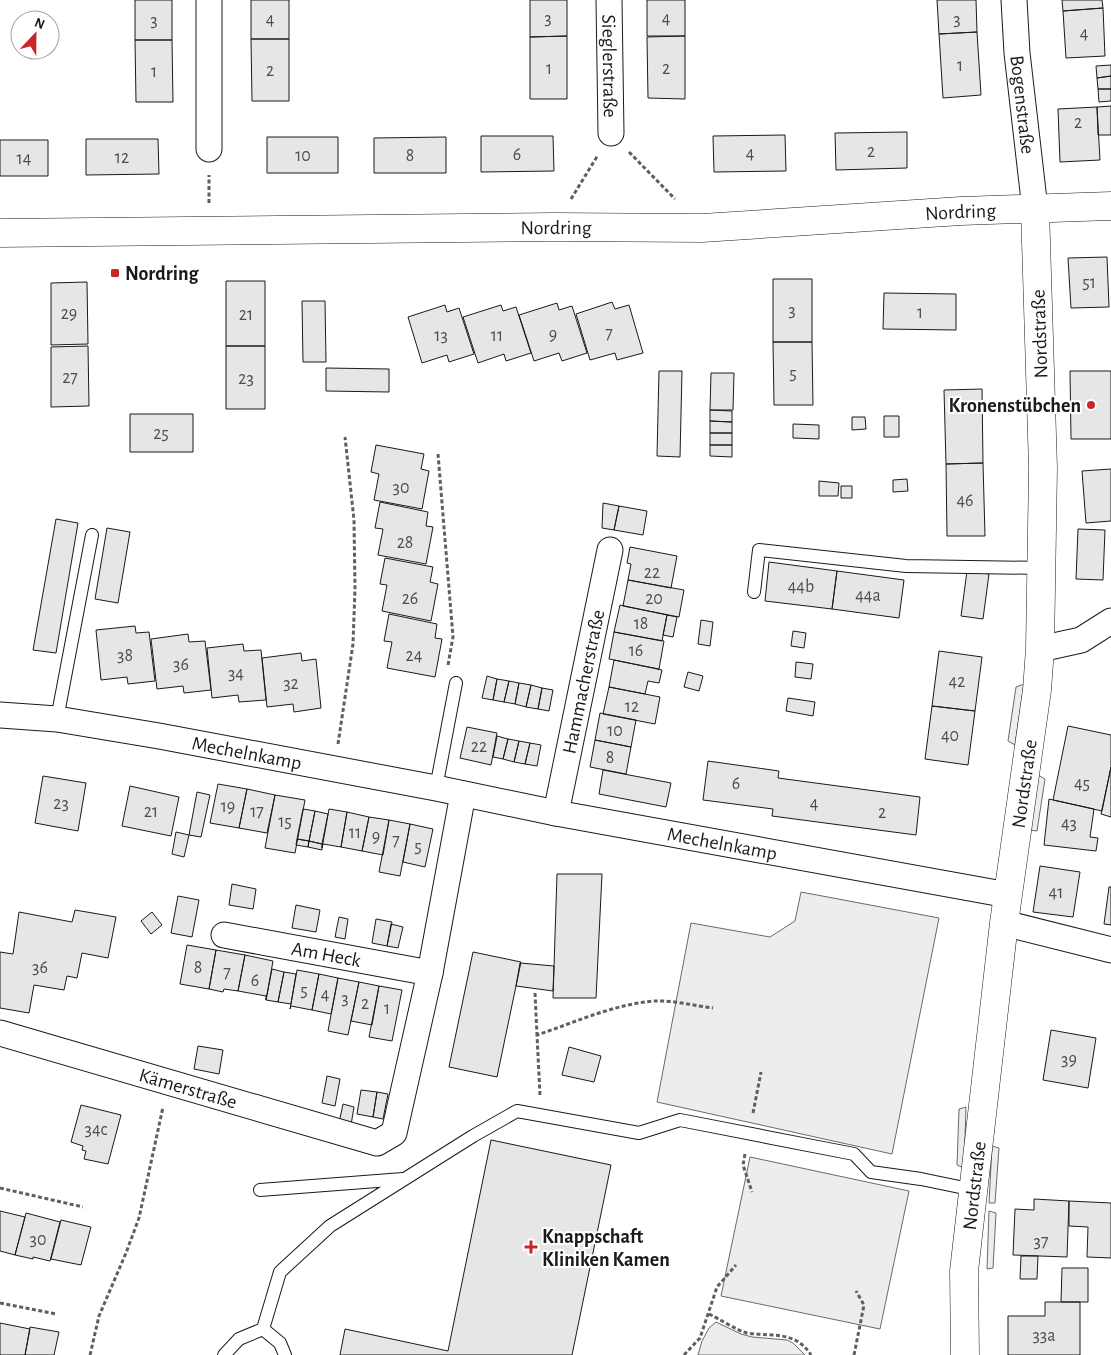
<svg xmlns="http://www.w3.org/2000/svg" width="1111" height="1355" font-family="'Alegreya Sans',sans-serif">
<rect width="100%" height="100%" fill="#fff"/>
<path fill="#ededed" stroke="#6a6a6a" d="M1024,684L1015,745L1008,741L1016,687Z
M1038,775L1045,779L1037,831L1030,830Z
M801,892L939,918L892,1154L657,1102L691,923L770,937L795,921Z
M966,1107L964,1168L957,1165L959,1109Z
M992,1146L999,1148L995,1203H989Z
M750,1157L909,1191L880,1329L721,1296Z
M989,1211L996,1213L993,1268L987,1269Z
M716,1322L741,1334L752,1337L787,1340L793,1343L805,1355H698L702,1341L709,1328Z"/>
<path fill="#e6e6e6" stroke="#1a1a1a" d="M135,0H172V40H135Z
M251,0H289V39H251Z
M530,0H567V36L530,37Z
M647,0H685V36H647Z
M937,0H976L977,32L939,34Z
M1062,0H1102L1103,8L1063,11Z
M1103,8L1105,56L1066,58L1063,11Z
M977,32L981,95L943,98L939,34Z
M567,36V99H530V37Z
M685,36V99L648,98L647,37Z
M251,39H289V101H252Z
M135,40H172L173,102H136Z
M1111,65V76L1097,78L1096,66Z
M1111,76V89H1098L1097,78Z
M1098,89H1111V101L1099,102Z
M1111,106V135H1098L1097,107Z
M1097,107L1100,160L1060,162L1058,109Z
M907,132V168L836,170L835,133Z
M785,135L786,171L714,172L713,136Z
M481,136H553L554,171L481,172Z
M267,137H338V173H267Z
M446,137V173H374V138Z
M86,139H158L159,174L86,175Z
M0,140H48V176H0Z
M1107,257L1109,307L1071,308L1068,258Z
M773,279H812V342H773Z
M226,281H265V346H226Z
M87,282L88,344L51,345V283Z
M884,293L956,294V330L883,329Z
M302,301H325L326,362H303Z
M612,302L615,309L629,305L643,353L617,360L615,353L590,360L576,314Z
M557,303L559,310L572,306L587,353L562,361L559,353L534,361L519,315Z
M445,305L447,312L459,308L474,354L449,362L447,355L422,363L408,317Z
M501,305L503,311L516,307L531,353L506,361L504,354L478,363L463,317Z
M773,342H812L813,405H774Z
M88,346L89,406L51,407V347Z
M226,346H265V409H226Z
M326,368L389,369V392L326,391Z
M659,371H682L680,457L657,456Z
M1070,371H1111V439H1071Z
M711,373H734L733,410H710Z
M982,389L983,463L946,464L944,390Z
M710,410L732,411V422L710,421Z
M130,414H193V452H130Z
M884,416H899V437H884Z
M852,417H865L866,429L852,430Z
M710,421L732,422V433H710Z
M793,424L819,425V439L793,438Z
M710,433H732V445H710Z
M376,445L424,454L421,469L429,471L422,509L374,500L379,474L371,472Z
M710,445H732V457L710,456Z
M983,463L985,536H947L946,464Z
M1111,469V521L1086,523L1082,471Z
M907,479L908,491L893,492V480Z
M819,481L839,483L838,496H819Z
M841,486H852V498H841Z
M380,502L428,512L426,526L433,527L426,564L378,555L383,529L375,528Z
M603,503L619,506L614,530L602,528Z
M619,506L647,511L643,535L614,530Z
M56,519L78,523L56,653L33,650Z
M107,528L130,532L118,603L95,599Z
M1078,529L1105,530L1103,580L1076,579Z
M630,547L677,556L671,588L628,580L631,564L627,563Z
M385,558L433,567L430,582L438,584L431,621L382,611L387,585L380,584Z
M769,562L837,571L832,609L765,601Z
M837,571L904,580L899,618L832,609Z
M967,571L989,574L983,619L961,616Z
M628,580L684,590L679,617L623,606Z
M620,605L667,615L662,641L614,632Z
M389,614L437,624L435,638L442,639L435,677L387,668L392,642L384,641Z
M667,615L677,617L673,637L663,635Z
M701,620L713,622L710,646L698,644Z
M135,626L136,633L149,632L155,681L128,684L127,677L101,680L96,630Z
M793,631L806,633L804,648L791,646Z
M614,632L664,641L659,669L609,659Z
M188,634L189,642L205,641L211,690L184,693L183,686L157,689L151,639Z
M243,644L244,651L261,650L266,700L239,702L238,695L212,698L207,648Z
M939,651L982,657L975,711L932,706Z
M301,653L302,661L316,659L321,708L294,712L293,704L267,707L262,658Z
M614,660L662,670L659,683L648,681L645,694L609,687Z
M796,662L813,664L811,679L795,677Z
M688,672L703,676L699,691L684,687Z
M487,676L497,679L493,700L482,698Z
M497,679L509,681L504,702L493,700Z
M509,681L519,683L515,704L504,702Z
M519,683L531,685L526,707L515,704Z
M531,685L542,688L538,709L526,707Z
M609,687L660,697L655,724L603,714Z
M542,688L553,690L549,711L538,709Z
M788,698L815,702L813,716L786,711Z
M932,706L975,711L968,765L925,759Z
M600,713L636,720L631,747L595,740Z
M1068,726L1111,735V767L1102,811L1053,800Z
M467,727L497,733L491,765L460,758Z
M497,736L508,739L503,759L493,757Z
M508,739L519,741L514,762L503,759Z
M595,740L631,747L626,774L590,767Z
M519,741L530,743L525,764L514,762Z
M530,743L541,745L537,766L525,764Z
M708,761L779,771L778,778L920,797L916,835L772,816L773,809L703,800Z
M1111,767V817L1101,814Z
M603,770L671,783L666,807L599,794Z
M43,776L86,783L78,831L35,823Z
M218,784L247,789L239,828L210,823Z
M130,786L179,797L171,836L122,826Z
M247,789L275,795L267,833L239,828Z
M197,792L210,795L201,837L189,835Z
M275,795L305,800L295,853L265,848Z
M1049,799L1094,809L1090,837L1098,838L1096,851L1044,845Z
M303,809L315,811L309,841L297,839Z
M329,809L347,812L341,847L323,844L322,848Z
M315,811L328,814L322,844L309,841Z
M347,812L369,817L362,851L341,847Z
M369,817L389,820L383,855L362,851Z
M389,820L410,824L400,876L379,872Z
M410,824L433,829L425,867L403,862Z
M176,832L189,835L184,857L172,854Z
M297,839L309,841L308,847L296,845Z
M309,841L322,844V850L308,847Z
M1040,866L1080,872L1073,917L1033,912Z
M557,874H602L596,998H553Z
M232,884L256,889L253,909L229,905Z
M1109,887H1111V925L1104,924Z
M178,896L199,900L192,937L171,933Z
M296,905L320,910L316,932L292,928Z
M75,910L116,917L108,958L82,953L77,978L67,976L64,990L34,985L29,1013L0,1008V952L13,954L19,912L72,922Z
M152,912L162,925L151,934L141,921Z
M339,917L348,919L345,939L335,937Z
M376,919L392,922L387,946L372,943Z
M391,924L403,927L398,948L387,946Z
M187,945L216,950L209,989L180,984Z
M216,950L245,955L238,991L224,989L223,992L209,989Z
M473,952L521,962L497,1077L449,1067Z
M245,955L273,961L266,1000V996L238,991Z
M520,963L554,966L553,991L516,986Z
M272,969L284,972L278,1002L266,1000Z
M297,970L319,974L312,1010L291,1006L290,1009Z
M284,972L296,974L291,1004L278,1002Z
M319,974L338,978L331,1014L312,1010Z
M338,978L359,982L348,1035L328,1031Z
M359,982L379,986L372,1025L351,1021Z
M379,986L402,990L392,1041L369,1037Z
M1051,1030L1096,1038L1088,1088L1043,1080Z
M198,1046L223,1050L219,1074L194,1069Z
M569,1047L601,1056L594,1082L562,1075Z
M327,1076L340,1079L335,1106L322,1103Z
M361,1090L377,1092L373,1117L357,1114Z
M377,1092L388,1094L383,1119L373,1117Z
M343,1104L354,1107L351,1125L339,1123Z
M81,1105L121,1115L108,1164L84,1159L86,1151L82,1150L83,1146L71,1142Z
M491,1140L611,1165L572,1355H340L345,1329L448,1351Z
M1034,1199L1069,1201L1067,1257L1013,1255L1015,1209L1034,1210Z
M1069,1201L1111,1203V1258L1087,1257L1088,1227L1069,1226Z
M0,1211L25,1217L15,1255L0,1251Z
M26,1213L60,1222L50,1261L33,1257V1259L15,1255Z
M61,1220L91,1227L81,1265L51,1259Z
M1021,1256H1038L1037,1279H1020Z
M1062,1268H1088V1302H1061Z
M1045,1302H1080V1355H1008V1316H1045Z
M0,1323L30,1329L25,1355H0Z
M30,1327L59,1332L54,1355H25Z"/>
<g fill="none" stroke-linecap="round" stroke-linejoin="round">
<g stroke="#1a1a1a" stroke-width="14">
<path id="service" d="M754,592L759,550L906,566L1042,568
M57,719L92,535
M436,788L456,683
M260,1190L403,1179
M263,1329L280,1343L285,1355
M224,1355L239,1339L263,1329L280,1272L330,1226L473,1136L517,1111L639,1133L680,1120L854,1154L871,1172L921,1179L974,1190"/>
</g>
<g stroke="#1a1a1a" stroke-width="27">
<g id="minor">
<path id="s1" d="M609,0L611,133"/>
<path id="s2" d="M1014,0L1017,53L1035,209"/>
<path d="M209,149V0"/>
<path d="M1040,649L1081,640L1111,621"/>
<path id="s3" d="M0,715L57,719L159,736L436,788L556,813L1008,895"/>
<path id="s4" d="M556,813L610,550"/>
<path d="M1004,923L1111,950"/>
<path id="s5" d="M224,935L430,973"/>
<path id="s6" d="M0,1033L377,1143L394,1133L430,973L463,794"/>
</g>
</g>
<g stroke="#1a1a1a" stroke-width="29">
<g id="tertiary">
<path id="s7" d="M965,1355L964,1271L1004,923L1037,690L1040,649L1043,468L1035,209"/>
</g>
</g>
<g stroke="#1a1a1a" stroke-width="29">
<g id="primary">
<path id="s8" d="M0,233L554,227L702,228L961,211L1111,206"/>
</g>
</g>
<path stroke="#5f5f5f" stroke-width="3" stroke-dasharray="4 2.5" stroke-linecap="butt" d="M629,152L675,199
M571,199L598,155
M209,203V175
M438,454L453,637L448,665
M338,744L353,644L355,588L354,520L345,437
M535,993L537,1035
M540,1095L537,1035C576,1022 614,1004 655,1001C673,1000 695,1006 713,1008
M753,1113L761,1072
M745,1154L743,1165L752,1192
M0,1188L83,1207
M0,1303L56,1314
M709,1314C718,1318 738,1331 747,1333C772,1337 795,1330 811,1355
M90,1355L99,1316L126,1253L139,1218L163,1107
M684,1355L700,1338L717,1287L736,1265
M854,1355L864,1305L856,1291"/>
<use href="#service" stroke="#fff" stroke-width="12"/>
<use href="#minor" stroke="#fff" stroke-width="25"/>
<use href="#tertiary" stroke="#fff" stroke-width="28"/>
<use href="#primary" stroke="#fff" stroke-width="28"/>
</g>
<g fill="#c62828" stroke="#fff" stroke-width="2">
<rect x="110" y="268" width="10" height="10" rx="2.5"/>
<circle cx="1091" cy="405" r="5"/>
<path d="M528.5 1239.5h5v5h5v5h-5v5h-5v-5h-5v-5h5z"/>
</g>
<g text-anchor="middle" stroke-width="4" stroke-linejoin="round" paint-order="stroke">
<g font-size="18" fill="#4d4d4d">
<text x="548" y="24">3</text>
<text x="666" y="24">4</text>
<text x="270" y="25">4</text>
<text x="957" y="25">3</text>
<text x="154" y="26">3</text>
<text x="1084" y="39">4</text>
<text x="960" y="71">1</text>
<text x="549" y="74">1</text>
<text x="666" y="74">2</text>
<text x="270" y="76">2</text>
<text x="154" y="77">1</text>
<text x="1078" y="128">2</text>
<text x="871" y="157">2</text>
<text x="750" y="159">4</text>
<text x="517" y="160">6</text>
<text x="303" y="161">10</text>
<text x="410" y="161">8</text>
<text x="122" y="163">12</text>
<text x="24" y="164">14</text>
<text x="1089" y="288">51</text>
<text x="792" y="316">3</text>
<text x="920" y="318">1</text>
<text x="69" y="319">29</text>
<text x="246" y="320">21</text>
<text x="609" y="339">7</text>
<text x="553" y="340">9</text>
<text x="441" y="341">13</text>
<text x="497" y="341">11</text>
<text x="793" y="379">5</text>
<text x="70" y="383">27</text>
<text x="246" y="384">23</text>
<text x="161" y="439">25</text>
<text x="401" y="493">30</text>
<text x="965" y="506">46</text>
<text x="405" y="548">28</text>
<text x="652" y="578">22</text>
<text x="801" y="592">44b</text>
<text x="868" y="601">44a</text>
<text x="410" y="604">26</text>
<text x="654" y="604">20</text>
<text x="641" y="629">18</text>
<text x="636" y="656">16</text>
<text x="125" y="661">38</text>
<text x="414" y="661">24</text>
<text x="181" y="670">36</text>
<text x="236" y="679">34</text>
<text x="957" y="687">42</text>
<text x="291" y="689">32</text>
<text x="632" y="712">12</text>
<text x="615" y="736">10</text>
<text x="950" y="741">40</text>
<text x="479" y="752">22</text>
<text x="610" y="763">8</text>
<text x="736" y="789">6</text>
<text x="1082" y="789">45</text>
<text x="61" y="809">23</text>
<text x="814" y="809">4</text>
<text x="228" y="812">19</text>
<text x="151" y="817">21</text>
<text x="257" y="817">17</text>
<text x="882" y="818">2</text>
<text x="285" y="827">15</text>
<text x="1069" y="829">43</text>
<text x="355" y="838">11</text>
<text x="376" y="842">9</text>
<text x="396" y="846">7</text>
<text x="418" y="852">5</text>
<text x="1056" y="898">41</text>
<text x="40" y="973">36</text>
<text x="198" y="973">8</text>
<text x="227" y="978">7</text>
<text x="255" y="986">6</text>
<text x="304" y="996">5</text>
<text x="325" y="1000">4</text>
<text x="345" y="1004">3</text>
<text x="365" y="1009">2</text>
<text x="387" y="1014">1</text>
<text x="1069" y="1065">39</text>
<text x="96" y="1135">34c</text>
<text x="38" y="1245">30</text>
<text x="1041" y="1247">37</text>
<text x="1044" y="1341">33a</text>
</g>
<g font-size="20" fill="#1a1a1a" stroke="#fff">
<text dy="7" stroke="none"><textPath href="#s1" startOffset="66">Sieglerstraße</textPath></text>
<text dy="7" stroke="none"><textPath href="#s2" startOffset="105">Bogenstraße</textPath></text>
<text dy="7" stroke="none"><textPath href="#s8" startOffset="961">Nordring</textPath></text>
<text dy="7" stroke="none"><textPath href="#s8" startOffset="556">Nordring</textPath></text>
<text transform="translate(1039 334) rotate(-92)" y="7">Nordstraße</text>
<text dy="7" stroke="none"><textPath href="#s4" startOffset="134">Hammacherstraße</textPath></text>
<text dy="7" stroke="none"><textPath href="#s3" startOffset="250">Mechelnkamp</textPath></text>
<text dy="7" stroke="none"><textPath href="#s7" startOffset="575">Nordstraße</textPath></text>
<text dy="7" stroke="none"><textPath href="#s3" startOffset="734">Mechelnkamp</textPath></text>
<text dy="7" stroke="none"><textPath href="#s5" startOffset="104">Am Heck</textPath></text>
<text dy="7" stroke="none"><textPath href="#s6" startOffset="196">Kämerstraße</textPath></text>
<text dy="7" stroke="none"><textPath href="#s7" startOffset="170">Nordstraße</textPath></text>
</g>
<g font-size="20" font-weight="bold" fill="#1a1a1a" stroke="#fff" text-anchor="start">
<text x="125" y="280">Nordring</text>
<text x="1081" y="412" text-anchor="end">Kronenstübchen</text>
<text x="542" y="1243">Knappschaft<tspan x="542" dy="23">Kliniken Kamen</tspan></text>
</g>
</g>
<g transform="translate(35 35) rotate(22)"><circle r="24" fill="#ffffff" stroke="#a3a3a3"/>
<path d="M0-4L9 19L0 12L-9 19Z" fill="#c62828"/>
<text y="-8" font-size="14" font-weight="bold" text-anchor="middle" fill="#1a1a1a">N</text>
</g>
</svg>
